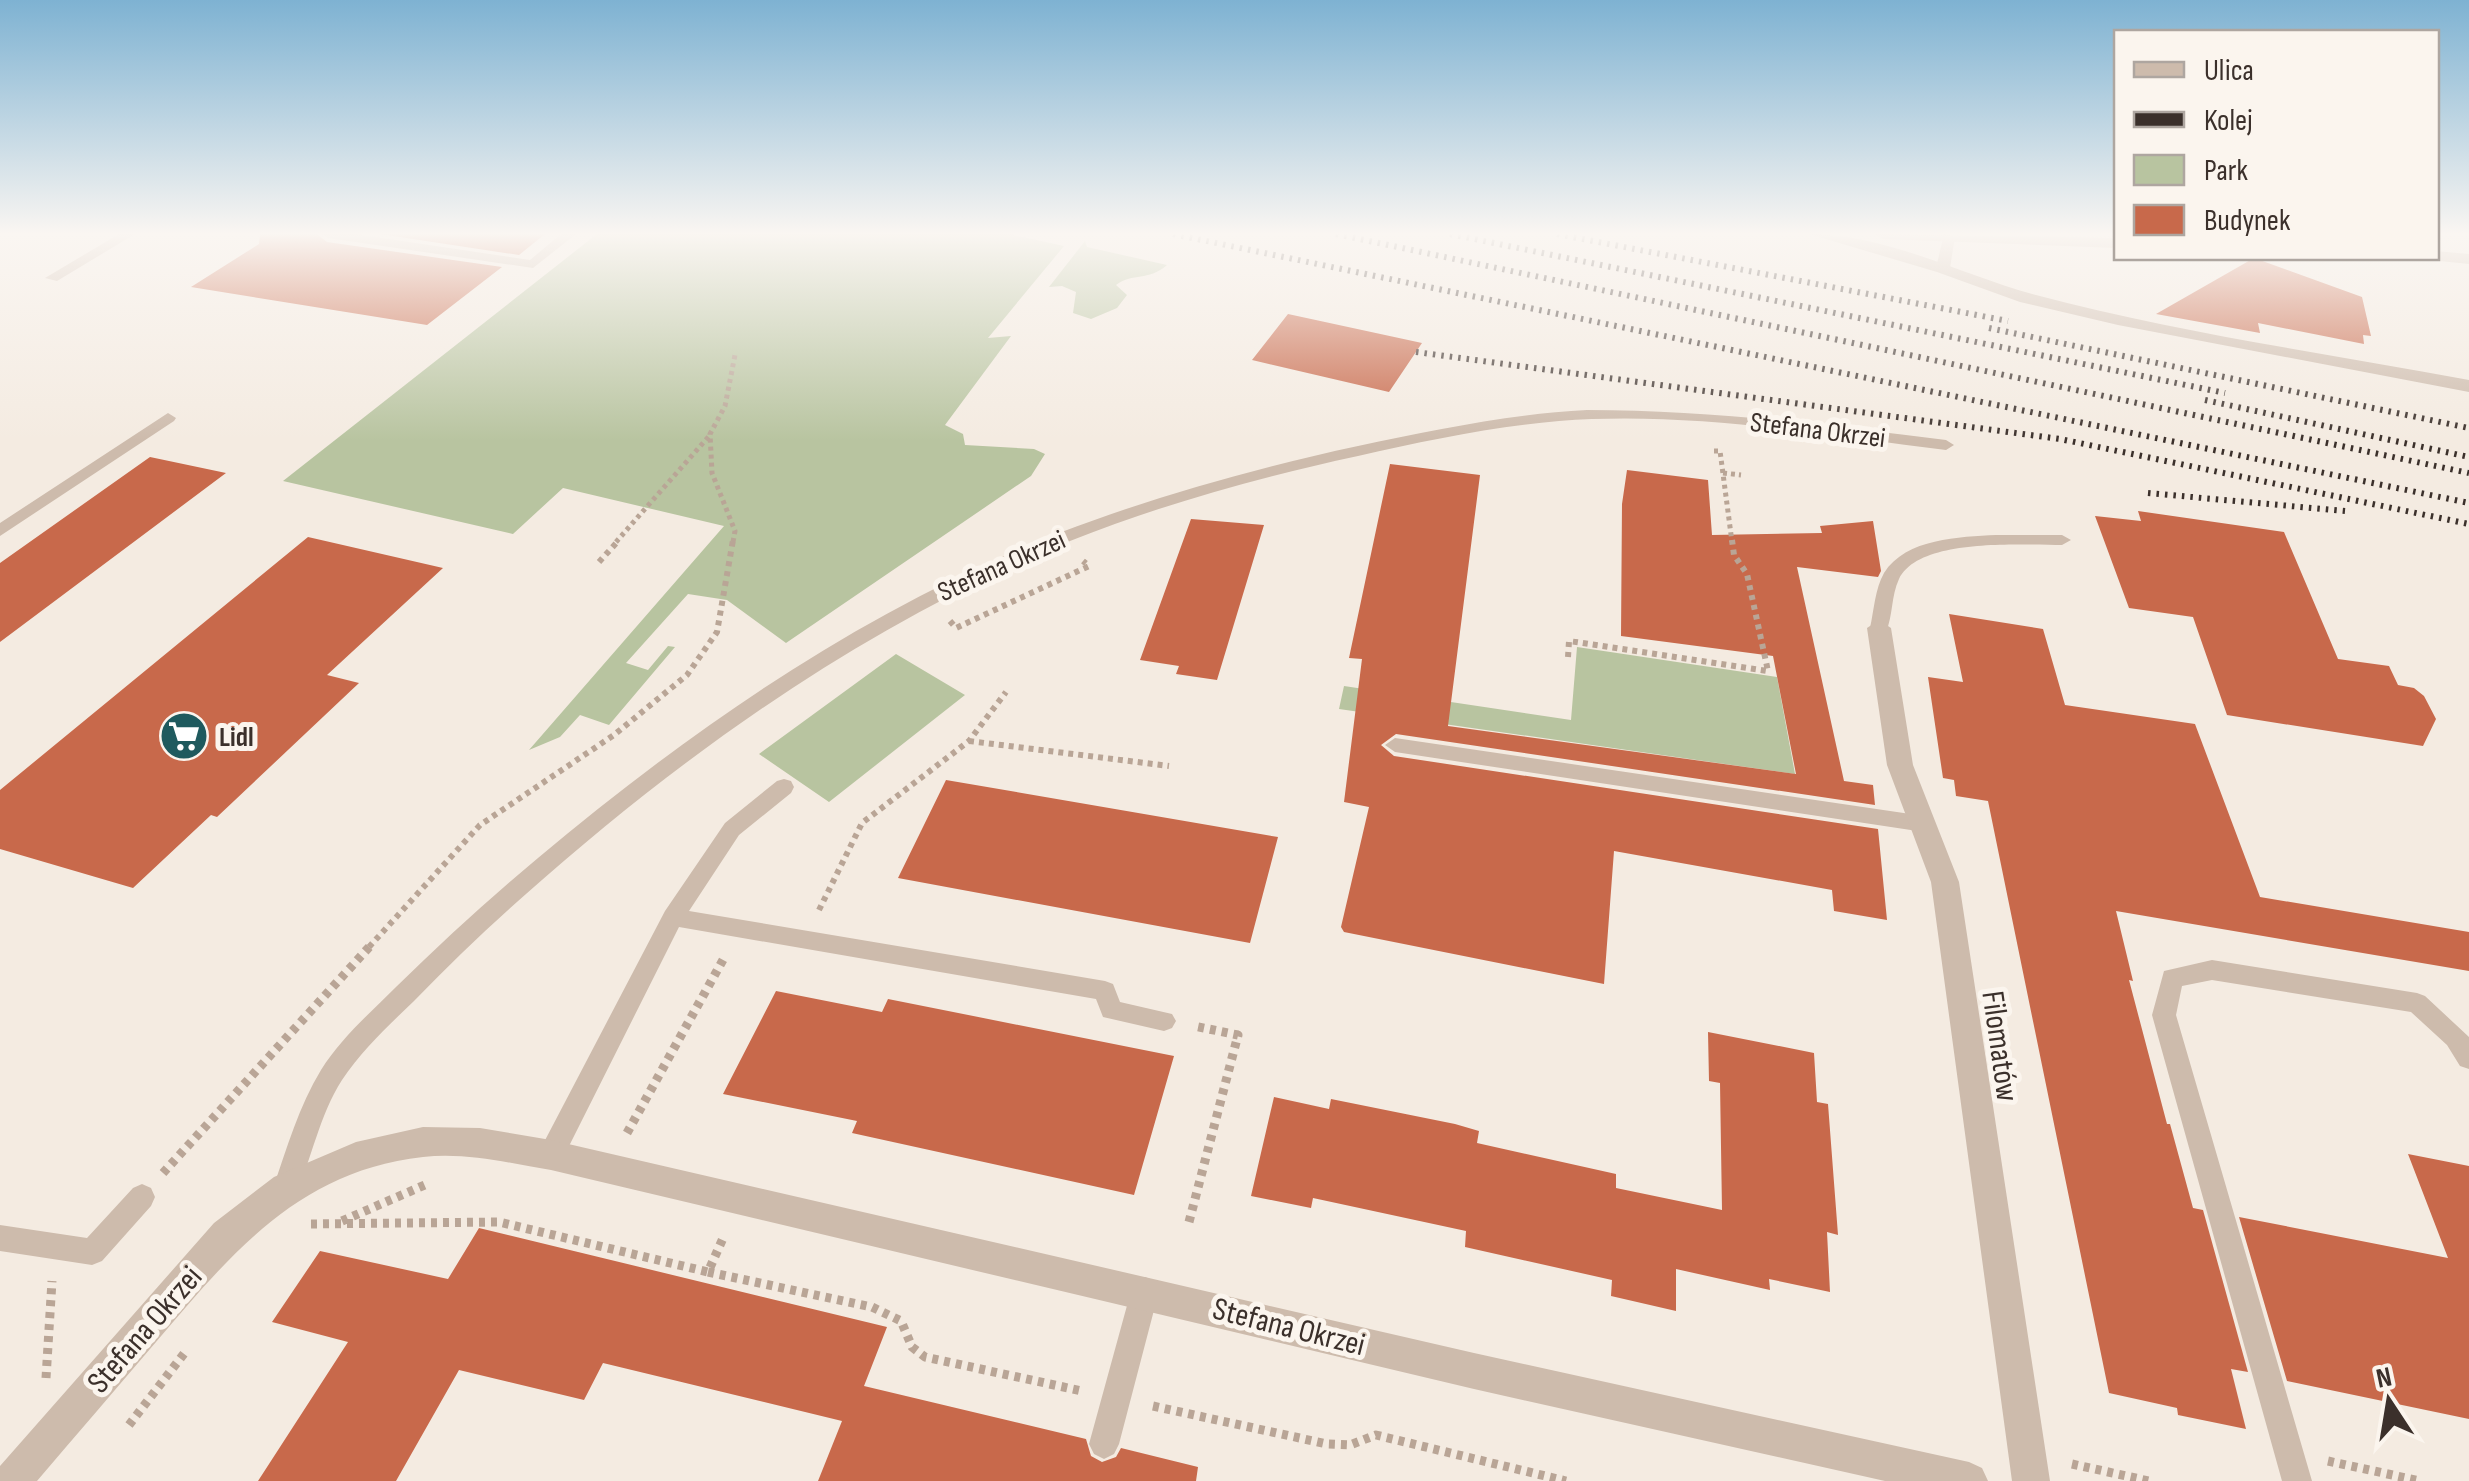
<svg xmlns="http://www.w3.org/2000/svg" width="2469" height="1481" font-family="'Sofia Sans Condensed',sans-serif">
<rect width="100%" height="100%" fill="#f4ebe1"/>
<path fill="#b8c4a0" d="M597,234H1009L1064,246L988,338L1011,336L945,425L963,434L965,445L1034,449L1045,454L1031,476L786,643L727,600L688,594L626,663L648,670L668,646L675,647L609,725L580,715L560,737L529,750L724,526L563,488L513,534L283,481Z
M1085,241L1087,247L1167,265C1147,282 1134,272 1116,285L1127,295L1117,308L1091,319L1073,313L1076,292L1062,286L1049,287Z
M1577,647L1777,677L1795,774L1339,709L1344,686L1571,720Z
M896,654L965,695L829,802L759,754Z"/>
<path fill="#c8694b" d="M260,234H317L327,242L502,267L427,325L191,287L259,244Z
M380,234H545L519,255Z
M2254,258L2362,297L2371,336L2363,335L2364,344L2258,323L2260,333L2156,314Z
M1288,314L1422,343L1389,392L1252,360Z
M150,457L226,473L0,642V563Z
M1390,464L1480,475L1448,726L1796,774L1773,656L1621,636L1622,504L1627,470L1708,480L1712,535L1822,533L1820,526L1873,521L1881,571L1878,577L1797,567L1844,781L1873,785L1875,805L1396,734L1381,745L1394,756L1878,829L1887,920L1834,911L1832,890L1614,851L1604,984L1344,932L1341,927L1369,807L1344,802L1362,659L1349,658Z
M2138,511L2284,532L2338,659L2389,666L2398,685L2414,688L2424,696L2436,719L2423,746L2227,715L2193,617L2129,608L2095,516L2141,521Z
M1191,519L1264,525L1217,680L1176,674L1179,666L1140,660Z
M308,537L443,568L327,675L359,683L217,817L211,815L133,888L0,849V790Z
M1949,614L2043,629L2065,705L2195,724L2260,897L2469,932V971L2116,911L2133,981L2129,980L2167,1124H2170L2193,1208L2203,1210L2248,1372L2231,1369L2246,1429L2178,1415L2177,1408L2109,1393L1988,801L1956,796L1954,780L1943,778L1928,677L1963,682Z
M946,780L1278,837L1250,943L898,878Z
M776,991L882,1012L888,999L1174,1056L1134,1195L852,1133L857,1121L723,1094Z
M1708,1032L1814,1053L1817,1102L1828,1104L1838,1235L1827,1232L1830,1292L1769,1279L1770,1290L1676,1269V1311L1611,1296L1612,1280L1465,1247L1466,1231L1313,1198L1311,1208L1251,1196L1274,1097L1329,1109L1331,1099L1455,1124L1479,1131L1477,1143L1616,1174V1188L1722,1210L1720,1083L1709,1081Z
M2408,1154L2469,1166V1419L2287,1381L2239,1217L2448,1258Z
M479,1228L887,1327L864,1386L1086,1439L1091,1456L1102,1462L1116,1457L1121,1448L1198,1467L1196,1481H818L842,1421L603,1363L584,1400L459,1370L396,1481H258L348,1342L272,1322L320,1251L448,1279Z"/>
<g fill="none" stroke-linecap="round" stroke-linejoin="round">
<path stroke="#b9a596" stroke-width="5" stroke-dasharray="4 4" stroke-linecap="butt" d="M1714,451H1720L1732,542
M1723,473L1741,475
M616,542L710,435
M733,542L735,531L712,473L710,434L725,406L735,355"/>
<path stroke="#b9a596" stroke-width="6" stroke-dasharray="5 5" stroke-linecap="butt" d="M599,562L619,540
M950,621L956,628L1089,566L1083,561
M1568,657L1569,641L1768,671L1747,574L1734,555L1732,540
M969,741L1169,766
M819,910L862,823L969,741L1006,692
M369,947L480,825L614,735L687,675L717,632L733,540"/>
<path stroke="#b9a596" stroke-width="9" stroke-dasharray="6 6" stroke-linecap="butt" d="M627,1133L724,958
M163,1173L371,945
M342,1221L427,1184
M1189,1222L1238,1035L1194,1026
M311,1224L499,1222L708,1272L724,1236
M708,1272L872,1307L901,1321L912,1347L925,1357L1082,1391
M46,1378L52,1281
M1153,1406L1327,1444L1350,1445L1376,1435L1566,1481
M129,1425L186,1351
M2328,1461L2420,1481
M2072,1464L2149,1481"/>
<path fill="#cdbbac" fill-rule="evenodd" d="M119,234H135L57,281L45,278Z
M321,234H355L530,260L561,234H576L533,268L328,238Z
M1944,234L1955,237L1950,268L1943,272L1936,268Z
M1587,410C1708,410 1826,425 1946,440L1954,445L1946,450C1819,434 1688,411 1559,421C1491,427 1424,441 1358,456C1260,477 1163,504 1070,541C869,622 687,751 526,894C487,928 450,964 414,1001C388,1026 362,1050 342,1080C319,1116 312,1158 295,1197L286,1200L277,1197L273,1188C287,1148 299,1106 321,1070C341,1038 370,1013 396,987C442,942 489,899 538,858C694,727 868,607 1059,533C1156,496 1256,468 1358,446C1434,430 1510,414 1587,410Z
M168,413L176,418L174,421L0,536V523Z
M1996,535H2062L2071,540L2062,545C2022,545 1919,537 1899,579C1891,596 1893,616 1886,632H1872L1870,628C1874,610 1875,589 1884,573C1906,538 1960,537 1996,535Z
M1395,738L1924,816L1931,818L1935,824L1931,830L1924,832L1395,752L1385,745Z
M784,779L791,781L794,787L791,793L739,835L689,911L1105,981L1113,984L1120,1002L1172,1014L1176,1021L1172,1028L1164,1031L1103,1017L1096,999L679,927L560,1164L551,1167L542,1164L538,1155L542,1146L665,911L725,823L777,781Z
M2212,960L2417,993L2425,996L2469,1037V1069L2460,1066L2447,1045L2411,1012L2212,980L2182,986L2176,1015L2312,1481H2282L2152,1015L2164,971Z
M142,1184L151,1188L155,1197L151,1206L102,1261L92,1265L0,1251V1225L87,1238L133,1188Z
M1145,1277L1155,1281L1159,1291L1119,1444L1114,1454L1104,1459L1094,1454L1089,1444L1131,1291L1135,1281Z"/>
<path fill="#cdbbac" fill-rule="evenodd" d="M1809,234C1887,234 1961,275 2036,295C2178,333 2325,353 2469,380V392L2118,325L2020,302L1937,272Z
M1875,234L2116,238V248L1883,239Z
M2436,251L2469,254V264L2430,260L2436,258Z
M1879,620L1891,628L1913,765L1959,882L2050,1481H2012L1931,882L1887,765L1867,628Z
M423,1127L480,1128L551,1140L1474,1353L1969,1462L1982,1468L1988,1481H1885L1474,1389L551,1170C509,1163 465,1152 423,1157C298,1171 231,1254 156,1342C116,1389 76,1435 37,1481H0V1466L214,1223L274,1177L356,1142Z"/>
<path stroke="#3b302b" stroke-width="6" stroke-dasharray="2.5 6" stroke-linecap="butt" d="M1173,234L2469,503
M1336,234L2469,473
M1450,234L2225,393
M1557,234L2008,321
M1989,328L2469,428
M1416,352L2060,439L2469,524
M2205,400L2469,457
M2148,493L2345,511"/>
</g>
<linearGradient id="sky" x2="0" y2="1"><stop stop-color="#7eb2d2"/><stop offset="0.53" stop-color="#faf6f2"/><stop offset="1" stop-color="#faf6f2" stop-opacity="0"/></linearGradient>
<rect width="2469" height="441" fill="url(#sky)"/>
<defs>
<g id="supermarket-disc" transform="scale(2.5)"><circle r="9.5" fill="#1f5a5e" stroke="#fbf5ee"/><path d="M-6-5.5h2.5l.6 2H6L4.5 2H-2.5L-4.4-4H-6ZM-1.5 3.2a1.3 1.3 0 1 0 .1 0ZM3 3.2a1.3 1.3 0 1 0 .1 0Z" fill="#fff"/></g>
</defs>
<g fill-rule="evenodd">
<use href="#supermarket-disc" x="184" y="736"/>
</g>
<g text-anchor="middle" stroke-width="10" stroke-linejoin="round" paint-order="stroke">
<g font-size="28" fill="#3b302b" stroke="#fbf5ee">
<text transform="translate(1818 429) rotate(7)" y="10">Stefana Okrzei</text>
<text transform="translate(1001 565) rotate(-24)" y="10">Stefana Okrzei</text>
</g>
<g font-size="28" font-weight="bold" fill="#3b302b" stroke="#fbf5ee" text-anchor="start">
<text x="219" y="746">Lidl</text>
</g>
<g font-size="32" fill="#3b302b" stroke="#fbf5ee">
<text transform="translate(2001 1046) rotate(82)" y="11">Filomatów</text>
<text transform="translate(1289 1326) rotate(14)" y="11">Stefana Okrzei</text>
<text transform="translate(144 1329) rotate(-49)" y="11">Stefana Okrzei</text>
</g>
</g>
<rect x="2114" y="30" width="325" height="230" fill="#fbf5ee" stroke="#aea6a0" stroke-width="2.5"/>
<rect x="2134" y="62" width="50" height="15" fill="#cdbbac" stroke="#aea6a0" stroke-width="2.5"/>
<text x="2204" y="80" font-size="30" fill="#3b302b">Ulica</text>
<rect x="2134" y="112" width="50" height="15" fill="#3b302b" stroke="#aea6a0" stroke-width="2.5"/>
<text x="2204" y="130" font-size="30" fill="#3b302b">Kolej</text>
<rect x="2134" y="155" width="50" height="30" fill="#b8c4a0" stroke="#aea6a0" stroke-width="2.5"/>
<text x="2204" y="180" font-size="30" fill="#3b302b">Park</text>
<rect x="2134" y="205" width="50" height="30" fill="#c8694b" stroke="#aea6a0" stroke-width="2.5"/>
<text x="2204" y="230" font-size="30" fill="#3b302b">Budynek</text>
<g transform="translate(2389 1401) rotate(348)" stroke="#fbf5ee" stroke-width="8" paint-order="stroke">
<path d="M0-8L18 38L0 25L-18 38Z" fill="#3b302b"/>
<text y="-15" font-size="28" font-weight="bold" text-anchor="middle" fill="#3b302b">N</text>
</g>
</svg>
